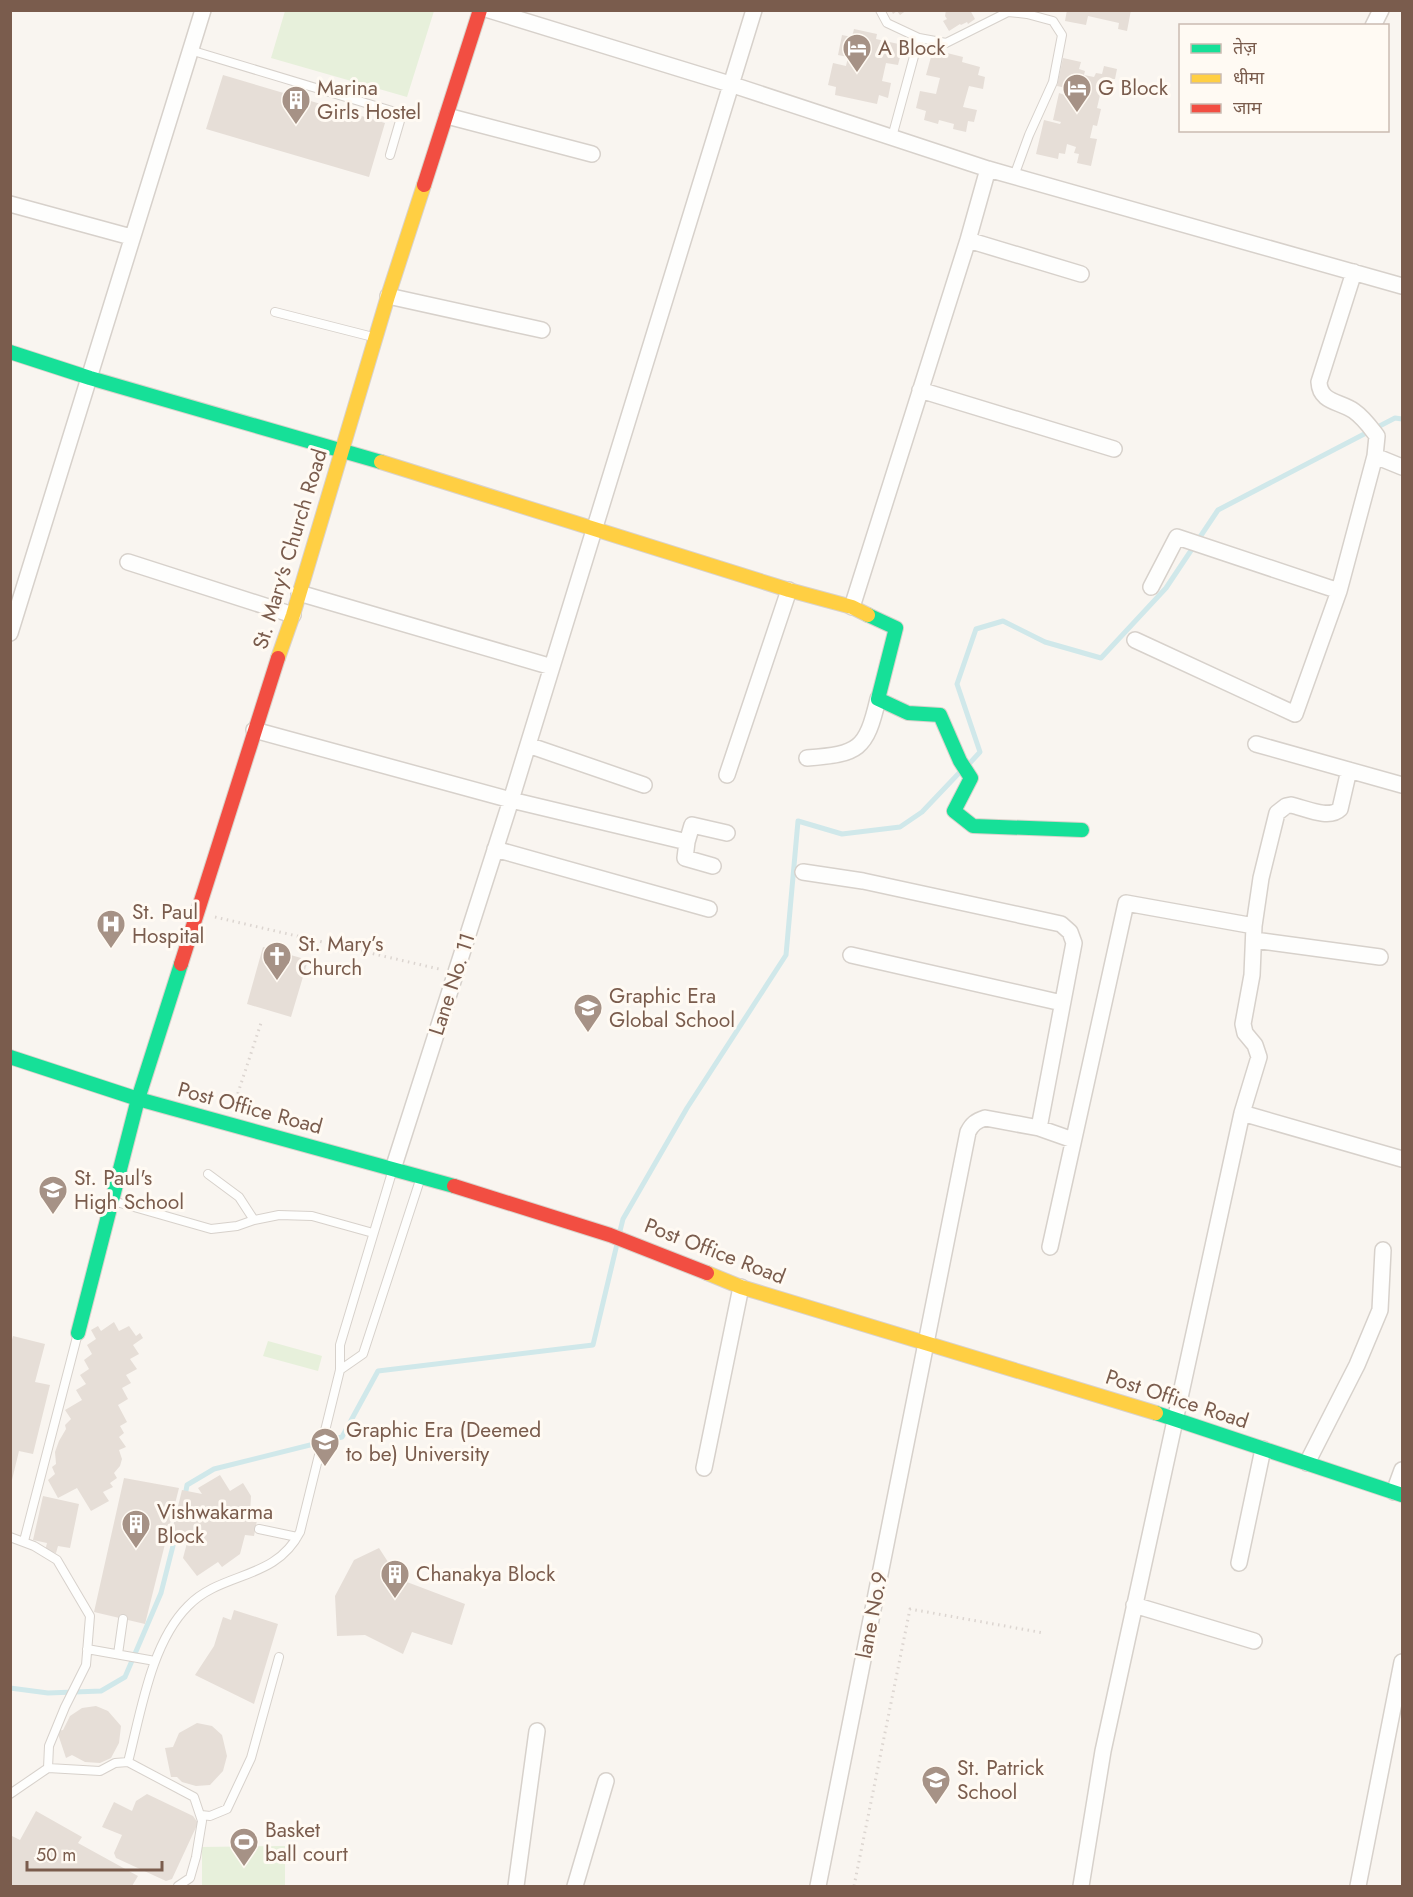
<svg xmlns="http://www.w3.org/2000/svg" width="1413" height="1897" font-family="Jost,'Noto Sans Devanagari',sans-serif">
<rect width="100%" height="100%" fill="#f9f5f0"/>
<path fill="#e7f0db" d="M285,11H434L407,97L271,58Z
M268,1341L322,1356L318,1371L263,1356Z
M285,1846V1886H202V1847Z"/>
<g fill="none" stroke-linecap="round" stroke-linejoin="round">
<path stroke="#d0e8ea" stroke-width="5" d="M969,764L980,752L957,684L976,629L1003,621L1045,642L1101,658L1166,588L1218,510L1395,418L1402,419
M619,1235L623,1219L687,1108L786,955L798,821L842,834L900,827L922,812L960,772
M185,1496L187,1485L214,1469L342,1437L378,1371L593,1345L617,1244
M10,1688L48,1693L101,1691L125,1677L161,1593L176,1534"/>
</g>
<path fill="#e6ded7" d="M891,10H907L900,15L897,11L893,14Z
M946,10H970L975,19L968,24L967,22L961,25L960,24L949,31L943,21L947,19L945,16Z
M1067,10H1131L1127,31L1118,29L1119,23L1088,16L1086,25L1065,21Z
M854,29L877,34L876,39L903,45L898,65L886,63L882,81L891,83L888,98L879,95L877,104L835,95L836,87L828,85L833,63L846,66L848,57L838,55L842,35L852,37Z
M939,51L963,57L962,62L980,67L978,75L985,77L983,89L969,86L963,107L977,110L974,122L968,121L966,132L953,129L954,124L939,120L938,124L924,120L926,111L916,108L920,91L936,94L940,78L926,75L931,57L937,58Z
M1063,58L1081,62L1079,69L1085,71L1084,75L1094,77L1096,73L1102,74L1104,66L1117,69L1115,79H1112L1108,97L1100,95L1097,108L1101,109L1097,126L1093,125L1090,138L1097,139L1091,166L1077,163L1079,154L1074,153L1076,147L1067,144L1065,154L1059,153L1058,159L1036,154L1044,120L1060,124L1061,122L1053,120L1059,93L1065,95L1066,88L1057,86Z
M223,75L385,123L369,177L206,129Z
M263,947L308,960L291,1017L247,1004Z
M114,1322L119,1331L129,1326L136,1336L140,1333L143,1338L133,1345L139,1354L130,1359L137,1369L126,1375L131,1383L122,1388L128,1399L118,1405L127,1422L120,1426L124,1433L119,1437L126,1447L119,1450L122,1459L120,1466L114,1473L117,1478L110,1483L113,1487L103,1492L109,1501L91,1511L77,1488L58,1498L48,1480L55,1474L52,1467L56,1464L55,1452L59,1441L66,1429L65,1425L71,1419L65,1410L82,1400L76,1390L86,1384L80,1375L89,1369L84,1360L92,1354L87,1345L96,1339L91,1330L98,1326L101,1331Z
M13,1336L45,1344L35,1382L50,1385L33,1454L19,1451L11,1484L10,1346Z
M220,1475L230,1491L243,1483L251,1496L250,1514L258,1515L254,1536L245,1535L240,1554L222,1567L218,1562L197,1576L183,1558L187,1543L170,1539L182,1490L202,1494L198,1488Z
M124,1478L179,1488L145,1624L94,1612Z
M43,1496L79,1504L70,1548L58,1546L56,1553L45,1551L47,1543L33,1540Z
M379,1548L399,1579L465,1604L452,1645L412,1632L403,1654L365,1635L337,1636L335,1596L354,1560Z
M234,1610L278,1624L254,1704L195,1675L214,1646L223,1617L231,1620Z
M96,1706L108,1711L121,1726L119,1743L111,1758L100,1763L85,1762L72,1755L66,1758L57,1731L63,1730L70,1716L82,1708Z
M197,1723L212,1726L222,1735L227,1756L223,1771L210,1785L196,1786L182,1782L177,1777H171L165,1748L173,1747L179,1733Z
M147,1794L193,1816L198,1823L172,1879L166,1881L116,1858L114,1853L122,1835L102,1827L114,1802L132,1811L136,1801Z
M36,1811L82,1837L78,1843L138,1876L132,1886H10V1835L20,1840Z"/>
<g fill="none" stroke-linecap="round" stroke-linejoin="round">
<g stroke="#d7d1cb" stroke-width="10">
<path id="lane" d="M880,10L887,23L919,38L892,137
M919,38L946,43L1008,12L1027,14L1053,21L1062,35L1053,82L1029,135L1014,176
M190,50L402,114L390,155
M275,312L373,337
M208,1174L239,1197L254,1220
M113,1201L211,1229L237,1226L254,1220L279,1215L312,1216L373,1233
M340,1370L363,1354L421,1177
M259,1529L297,1537
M10,1537L34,1546L57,1560L90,1616L86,1665L65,1707L49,1746L48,1768
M24,1541L78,1333
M87,1649L155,1661
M118,1654L123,1619
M128,1762C141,1712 151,1643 188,1606C222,1571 275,1581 300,1532L340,1370V1345L393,1169
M10,1794L48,1768L100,1771L115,1763L128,1762L194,1797L202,1821L196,1857L190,1878L178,1886
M201,1815L210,1816L227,1809L251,1758L279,1657"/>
</g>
<g stroke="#d7d1cb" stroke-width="18">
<path id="street" d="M489,10L733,85L988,169L1402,286
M1373,26L1381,10
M447,116L592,154
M10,204L131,237
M968,240L1081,274
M1354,272L1319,382C1320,403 1340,401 1354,411C1364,418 1370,427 1377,436L1375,456
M388,296L542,330
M920,390L1114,449
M128,562L293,615
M1151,587L1177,537L1339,591
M299,593L552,667
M852,607L968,240L988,169
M10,633L203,10
M1135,640L1295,714L1339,591L1375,456L1402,467
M254,730L511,800L687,842L692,825L727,833
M1256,744L1402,785
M528,745L644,785
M807,758C859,754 866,750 878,699
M727,775L789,590
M687,842L685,858L713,866
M495,849L709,909
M803,872L863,881L1061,924L1070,932L1074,943L1039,1128
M1254,940L1380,957
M851,955L1062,1003
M1242,1113L1402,1159
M393,1169L511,800L754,10
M1050,1247L1126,903L1254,926
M1307,1463L1357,1365L1380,1310L1383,1250
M704,1468L741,1287
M1394,1492L1402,1470
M1239,1563L1263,1449
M1134,1605L1254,1641
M516,1886L537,1731
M575,1886L606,1781
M818,1886L968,1132C972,1124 976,1121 985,1118L1039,1128L1073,1140
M1081,1886L1103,1751L1242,1113L1259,1057L1255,1045L1245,1033L1243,1024L1252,975L1254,926L1261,878L1277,813L1286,806L1291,805C1305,808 1329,820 1340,809L1349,770
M1358,1886L1402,1662"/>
</g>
<g stroke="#d9d2cb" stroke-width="16">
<path id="fast" d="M10,352L90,378L381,462
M868,615L896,628L878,699L908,713L940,715L960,761L971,778L954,811L973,826L1082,830
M10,1057L138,1099L454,1186
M78,1333L138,1099L181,964
M1156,1413L1402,1495"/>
</g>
<g stroke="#d9d2cb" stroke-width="16">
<path id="slow" d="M381,462L789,590L852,607L868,615
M278,658L293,615L388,296L424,185
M707,1273L741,1287L1156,1413"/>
</g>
<g stroke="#d9d2cb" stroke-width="16">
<path id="jam" d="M424,185L480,10
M181,964L278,658
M454,1186L610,1235L707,1273"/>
</g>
<path stroke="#dcd5d0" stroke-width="3" stroke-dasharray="1.5 4.5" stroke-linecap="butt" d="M215,917L439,969
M234,1105L261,1023
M854,1886L910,1609L1044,1633"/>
<use href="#lane" stroke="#fefefd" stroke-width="8"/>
<use href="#street" stroke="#fefefd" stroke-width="15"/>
<use href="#fast" stroke="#16e098" stroke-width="14"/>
<use href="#slow" stroke="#ffcf43" stroke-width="14"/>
<use href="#jam" stroke="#f24e42" stroke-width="14"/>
</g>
<defs>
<g id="hotel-pin" transform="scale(1.5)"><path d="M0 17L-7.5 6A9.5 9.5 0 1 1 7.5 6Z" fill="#a69286" stroke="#fffaf3"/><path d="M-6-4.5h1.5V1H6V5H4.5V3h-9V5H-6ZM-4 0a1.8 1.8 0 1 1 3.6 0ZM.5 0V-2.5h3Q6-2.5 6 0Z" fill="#fff"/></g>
<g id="building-pin" transform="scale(1.5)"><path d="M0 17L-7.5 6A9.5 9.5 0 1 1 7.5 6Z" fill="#a69286" stroke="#fffaf3"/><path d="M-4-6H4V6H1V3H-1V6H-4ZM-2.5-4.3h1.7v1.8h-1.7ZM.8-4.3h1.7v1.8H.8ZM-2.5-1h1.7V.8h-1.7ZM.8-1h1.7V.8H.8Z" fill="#fff"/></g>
<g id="hospital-pin" transform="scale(1.5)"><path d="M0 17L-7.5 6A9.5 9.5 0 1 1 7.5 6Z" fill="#a69286" stroke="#fffaf3"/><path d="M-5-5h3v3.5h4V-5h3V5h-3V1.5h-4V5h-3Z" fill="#fff"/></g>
<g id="church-pin" transform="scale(1.5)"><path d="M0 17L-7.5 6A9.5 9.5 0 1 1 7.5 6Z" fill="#a69286" stroke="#fffaf3"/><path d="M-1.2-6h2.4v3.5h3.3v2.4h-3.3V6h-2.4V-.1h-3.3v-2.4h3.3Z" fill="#fff"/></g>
<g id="school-pin" transform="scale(1.5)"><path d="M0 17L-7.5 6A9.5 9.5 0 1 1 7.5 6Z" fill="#a69286" stroke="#fffaf3"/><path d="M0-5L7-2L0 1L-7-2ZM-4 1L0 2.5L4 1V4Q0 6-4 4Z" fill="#fff"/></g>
<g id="university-pin" transform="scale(1.5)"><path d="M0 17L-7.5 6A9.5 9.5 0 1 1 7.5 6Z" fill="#a69286" stroke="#fffaf3"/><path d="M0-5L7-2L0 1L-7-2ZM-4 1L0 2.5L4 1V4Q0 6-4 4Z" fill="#fff"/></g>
<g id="stadium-pin" transform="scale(1.5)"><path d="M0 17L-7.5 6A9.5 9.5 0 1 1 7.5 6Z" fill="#a69286" stroke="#fffaf3"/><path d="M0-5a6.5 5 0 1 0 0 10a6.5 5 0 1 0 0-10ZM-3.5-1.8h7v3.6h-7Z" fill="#fff"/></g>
</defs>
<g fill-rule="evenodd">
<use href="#hotel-pin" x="857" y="48"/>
<use href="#hotel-pin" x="1077" y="88"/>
<use href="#building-pin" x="296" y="100"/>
<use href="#hospital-pin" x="111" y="924"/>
<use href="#church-pin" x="277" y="956"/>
<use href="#school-pin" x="588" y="1008"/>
<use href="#school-pin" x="53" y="1190"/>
<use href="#university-pin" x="325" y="1442"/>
<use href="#building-pin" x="136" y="1524"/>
<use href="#building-pin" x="395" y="1574"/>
<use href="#school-pin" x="936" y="1780"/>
<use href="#stadium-pin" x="244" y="1842"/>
</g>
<g text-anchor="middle" stroke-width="6" stroke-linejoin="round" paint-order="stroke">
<g font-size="21" fill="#7a5c4d" stroke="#fffaf3" text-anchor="start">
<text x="878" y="55">A Block</text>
<text x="317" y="95">Marina<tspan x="317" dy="24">Girls Hostel</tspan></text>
<text x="1098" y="95">G Block</text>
<text x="132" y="919">St. Paul<tspan x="132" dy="24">Hospital</tspan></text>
<text x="298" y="951">St. Mary’s<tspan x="298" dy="24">Church</tspan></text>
<text x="609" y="1003">Graphic Era<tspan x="609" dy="24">Global School</tspan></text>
<text x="74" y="1185">St. Paul's<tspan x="74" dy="24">High School</tspan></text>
<text x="346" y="1437">Graphic Era (Deemed<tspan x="346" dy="24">to be) University</tspan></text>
<text x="157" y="1519">Vishwakarma<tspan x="157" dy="24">Block</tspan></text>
<text x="416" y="1581">Chanakya Block</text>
<text x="957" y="1775">St. Patrick<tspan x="957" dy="24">School</tspan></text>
<text x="265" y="1837">Basket<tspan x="265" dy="24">ball court</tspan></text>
</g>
<g font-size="21" fill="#7a5c4d" stroke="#fffaf3">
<text transform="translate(290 549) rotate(-73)" y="7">St. Mary's Church Road</text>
<text transform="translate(452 984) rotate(-72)" y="7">Lane No. 11</text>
<text transform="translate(250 1108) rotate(15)" y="7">Post Office Road</text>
<text transform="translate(715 1251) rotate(21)" y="7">Post Office Road</text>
<text transform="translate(1177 1399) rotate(18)" y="7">Post Office Road</text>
<text transform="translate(872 1615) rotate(-79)" y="7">lane No.9</text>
</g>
</g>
<rect width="1413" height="1897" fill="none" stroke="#7a5c4d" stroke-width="24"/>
<rect x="1179" y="24" width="210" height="108" fill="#fffaf3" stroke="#cabbb1" stroke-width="1.5"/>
<rect x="1191" y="44" width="30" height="9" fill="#16e098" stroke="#cabbb1" stroke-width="1.5"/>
<text x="1233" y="54" font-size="18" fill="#7a5c4d">तेज़</text>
<rect x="1191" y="74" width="30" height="9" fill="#ffcf43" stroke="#cabbb1" stroke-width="1.5"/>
<text x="1233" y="84" font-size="18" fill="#7a5c4d">धीमा</text>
<rect x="1191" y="104" width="30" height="9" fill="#f24e42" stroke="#cabbb1" stroke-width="1.5"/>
<text x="1233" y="114" font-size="18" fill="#7a5c4d">जाम</text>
<path d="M27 1861v9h135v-9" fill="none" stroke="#7a5c4d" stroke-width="3"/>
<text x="36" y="1861" font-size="18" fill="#7a5c4d" stroke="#fffaf3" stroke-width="4.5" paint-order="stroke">50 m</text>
</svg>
